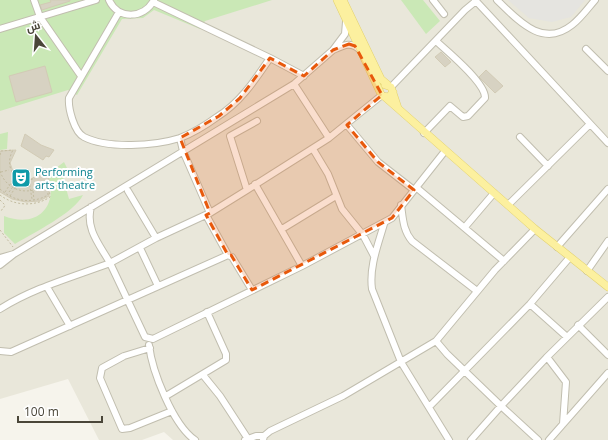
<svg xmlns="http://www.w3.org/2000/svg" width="608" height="440" font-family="'Open Sans',Cairo,sans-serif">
<rect width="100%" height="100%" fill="#f6f4ec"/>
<path fill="#e9e7da" d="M0,0H608V440H173L164,432L142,440H99L68,379L0,399Z"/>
<path fill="#cae8b6" d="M0,0H272L205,21L200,29L154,10L143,18L122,19L77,95L68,90L0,111Z
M401,0H423L440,21L426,34Z
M8,132L7,149L0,150V134Z
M64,162L68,170L63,177L69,199L83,195C74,213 33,233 15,244L4,233V216C37,229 59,207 48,174Z"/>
<path fill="#e5e4e0" d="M508,0H585L571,17L552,22L529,18Z"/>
<path fill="#d7d2c2" stroke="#d2cbb5" d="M50,0H70V1L42,10L40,5L51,2Z
M441,52L451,62L445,67L435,57Z
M45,66L52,92L16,102L9,76Z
M486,70L503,86L495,93L479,77Z
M25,134L41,145L54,150L49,157L46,156L43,160L21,146Z
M16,150L10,163L14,174L23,179L29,180L38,175L43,168L49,179V196L39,201L26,202L12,199L0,192V151Z"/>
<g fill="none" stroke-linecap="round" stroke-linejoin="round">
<g stroke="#c1beaf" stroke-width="8">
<path id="minor" d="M34,0L40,17L81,76
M109,0C118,20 144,19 154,0
M433,0L444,14
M475,0L608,143
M497,0C517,19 542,49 572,25C581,18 588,8 595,0
M153,2L270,58
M119,12L69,98C68,108 74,132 84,137C108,149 154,146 180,138C193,133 206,125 217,117C240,103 255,80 270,58L304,76
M346,22L345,34L333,50C344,45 351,41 360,50
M0,29L96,0
M586,49L608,71
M294,84L329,138
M391,87L465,10L476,1
M257,121L230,136L247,190L329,138L382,95
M347,125L378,162L414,190
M424,133L450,106L463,117L468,116L485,98C486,83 447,51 436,41
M520,137L548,166
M180,138L183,151L210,213
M313,149L328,174L342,209L363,235L374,256
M255,184L302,266L392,218L445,151
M417,188L504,261
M247,190L210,213L156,238L110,263L145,337L153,339L302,266
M128,191L156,238
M401,205C403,219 403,230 412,241L477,291
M508,205L590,124
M206,215L228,255
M384,224C378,245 369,267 372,289L401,362L449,440
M465,227L494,193
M282,229L336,196
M557,247L608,189
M140,248L158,286
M14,254L294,84L333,50
M0,258L14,254L0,265
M587,271L608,241
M47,287L70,326
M530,304L567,337
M0,309C33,288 73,277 110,263C100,245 85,229 91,207
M578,325L608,355
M436,341L447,354L501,406L471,440
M149,345C152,371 173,425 195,440
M150,348L124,356L102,368L100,378L122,429L130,428L172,411
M0,351L11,352L228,255L232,257L252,290
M547,357L566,382L563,424
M203,375L220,396L248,439
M166,396L226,360V354L207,312
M429,407L530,304L570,257
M245,440L256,436H264
M263,440L264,436L270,431L343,396L436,341L495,270L535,229
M538,440L501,406L547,357L608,297
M549,440L608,373"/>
</g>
<g stroke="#e2d16e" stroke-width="8">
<path id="major" d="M337,0L380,92
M343,0L381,79L388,85
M385,85L391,87L398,108
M382,96L389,97L393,92
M385,97L535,229L608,287"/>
</g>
<path stroke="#c3bca0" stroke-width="1" stroke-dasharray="2 2" stroke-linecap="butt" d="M0,155L1,151L13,150
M0,171C7,193 32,197 48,182L44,169C27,194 0,173 13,150
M1,172L9,170
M29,181L32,199
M0,189C14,202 32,204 48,195L47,184
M33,191L34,200
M5,192L15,177
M9,192L12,188
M0,195C14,206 35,207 50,197L49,184
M10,196L20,180
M0,200L5,205L3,209L0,211
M0,230L13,247"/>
<use href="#minor" stroke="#fff" stroke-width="6"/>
<use href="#major" stroke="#fcf09f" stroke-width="7"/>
</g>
<path fill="#e8590c" fill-opacity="0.2" stroke="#e8590c" stroke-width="3" stroke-dasharray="8 5" stroke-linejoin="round" d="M349,44L355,46L382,95L347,125L378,162L414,190L392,218L252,290L231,255H228L206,215L210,213L180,138L219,116L240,98L270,58L304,76L333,50Z"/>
<defs>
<g id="theatre-square" transform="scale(1)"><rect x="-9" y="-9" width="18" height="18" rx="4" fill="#0f9aa8" stroke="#fff"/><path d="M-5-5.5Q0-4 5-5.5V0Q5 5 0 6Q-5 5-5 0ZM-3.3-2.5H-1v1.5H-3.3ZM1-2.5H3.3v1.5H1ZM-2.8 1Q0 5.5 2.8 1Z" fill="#fff"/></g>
</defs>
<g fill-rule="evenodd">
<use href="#theatre-square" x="21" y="178"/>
</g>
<g text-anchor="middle" stroke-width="4" stroke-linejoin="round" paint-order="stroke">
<g font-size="11" fill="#0d838f" stroke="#fff" text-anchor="start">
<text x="35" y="176">Performing<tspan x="35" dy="13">arts theatre</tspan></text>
</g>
</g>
<g transform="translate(36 36) rotate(343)" stroke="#ffffff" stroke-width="3" paint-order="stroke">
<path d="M0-3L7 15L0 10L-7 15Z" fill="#4a4639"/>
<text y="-6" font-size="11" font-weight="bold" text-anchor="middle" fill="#4a4639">ش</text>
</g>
<path d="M18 416v6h84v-6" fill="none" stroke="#4a4639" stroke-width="2"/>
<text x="24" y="416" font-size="12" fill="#4a4639" stroke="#ffffff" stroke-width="3" paint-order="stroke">100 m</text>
</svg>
